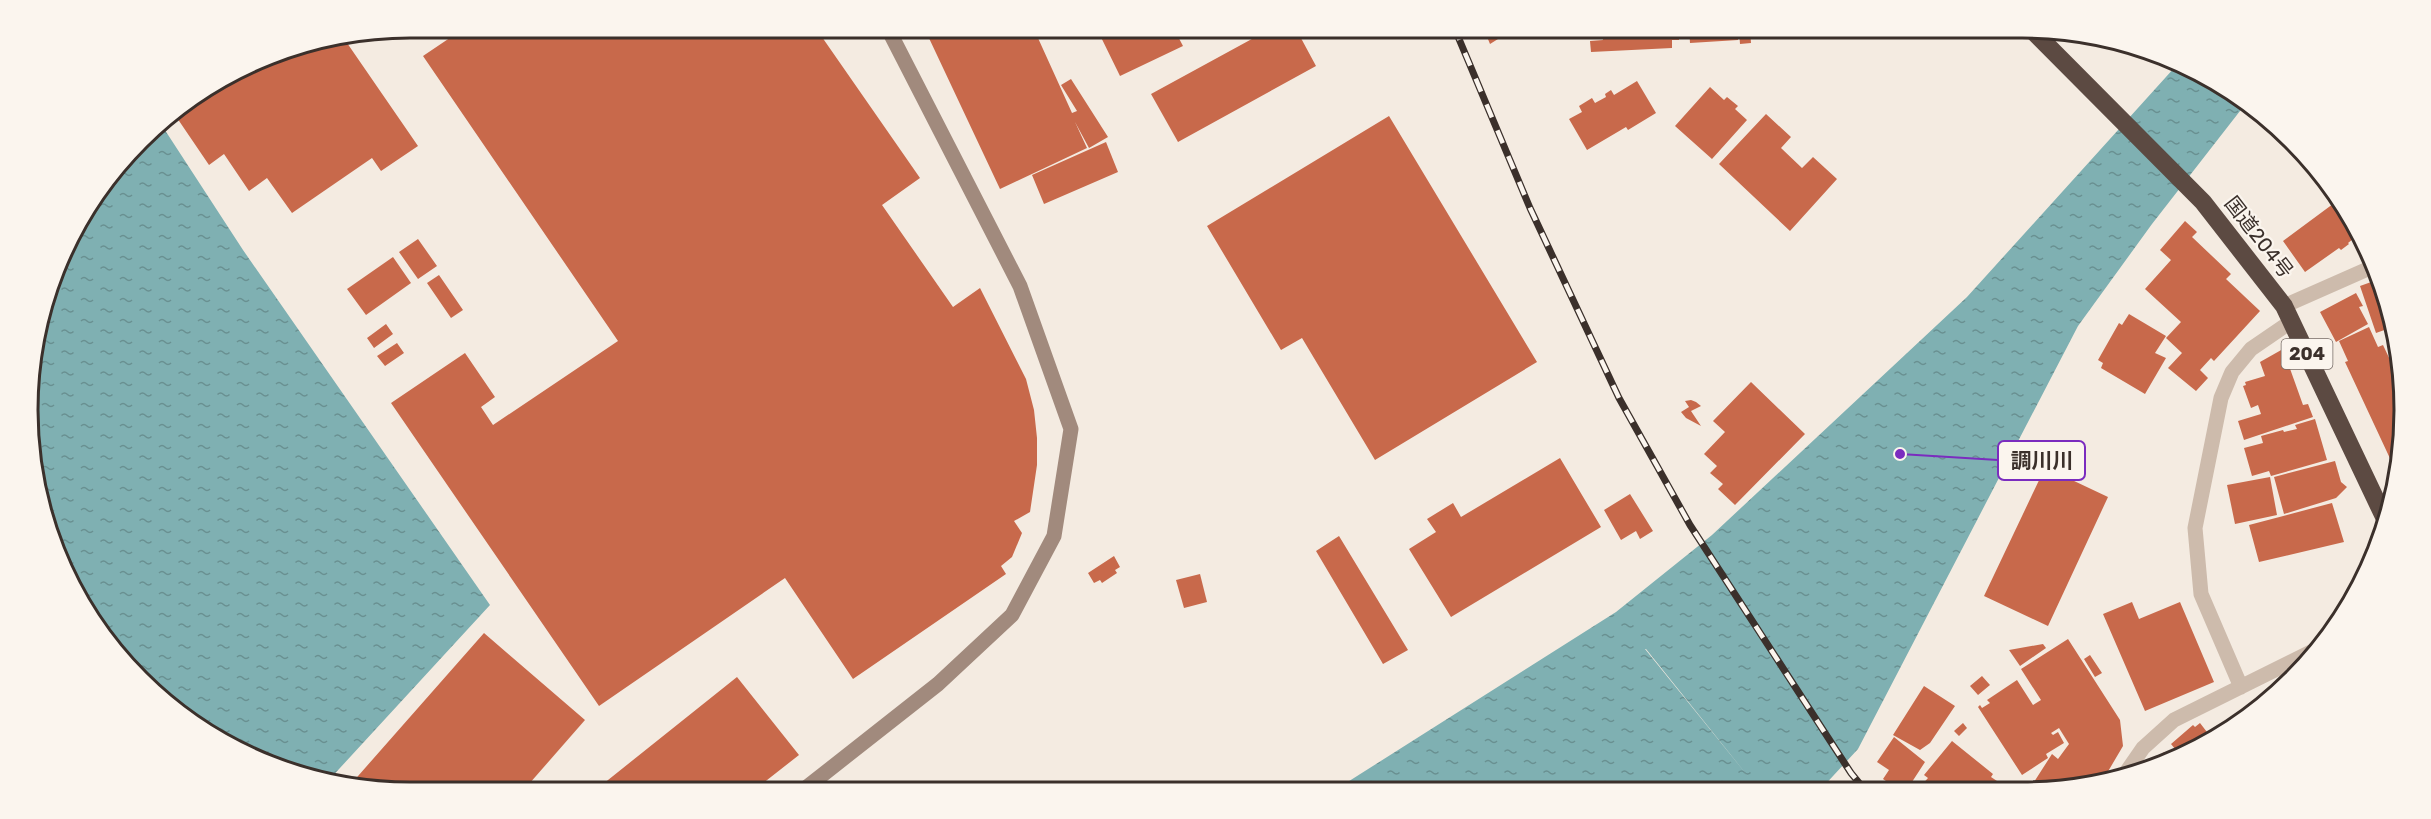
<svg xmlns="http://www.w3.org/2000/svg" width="2431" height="819" font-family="Rubik,'Noto Sans JP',sans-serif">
<defs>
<pattern id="water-ripples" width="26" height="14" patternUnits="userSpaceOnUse" patternTransform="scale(1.5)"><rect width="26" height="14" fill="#7fb0b2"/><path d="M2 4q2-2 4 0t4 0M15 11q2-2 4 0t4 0" fill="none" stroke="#699091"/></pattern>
</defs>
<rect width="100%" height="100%" fill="#f4ebe1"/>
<path fill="url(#water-ripples)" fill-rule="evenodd" d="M2175,67L2247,102L2152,224L2078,326L1858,749L1821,789L1335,790L1616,612L1712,535L1967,297ZM1645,649H1646L1751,780Z
M159,121L243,250L490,605L328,781L311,779L197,727L92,622L40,508L30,360L67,240Z"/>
<path fill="#c8694b" d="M466,27H815L920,178L882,205L953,307L980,288L1026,379L1034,410L1037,438V465L1030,512L1014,521L1022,533L1012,557L1001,566L1006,574L853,679L785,578L599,706L391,403L465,353L495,397L481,407L493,425L618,341L423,56Z
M946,27H1033L1072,113L1077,111L1061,85L1071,79L1108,137L1089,148L1075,122L1087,148L1000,189L928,36Z
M1096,27H1173L1183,46L1120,76Z
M1274,27H1295L1316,66L1178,142L1151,94Z
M1483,27H1503L1499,29L1500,31L1504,29L1506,34L1490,44Z
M1610,27H1679V40H1672V48L1591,52L1590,41L1603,40L1602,30H1610Z
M1689,27H1737L1738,40L1690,43Z
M1750,30L1751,43L1740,44L1739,31Z
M345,40L418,146L381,171L372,158L292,213L267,178L249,191L224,154L209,165L173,112L263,56Z
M1637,81L1656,113L1628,130L1626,127L1587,150L1569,119L1582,112L1579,106L1592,98L1595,103L1606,97L1605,94L1611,90L1614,95Z
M1710,87L1724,100L1727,97L1738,106L1735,109L1747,120L1712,159L1675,126Z
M1766,114L1791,137L1781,148L1802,168L1813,157L1837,179L1790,231L1719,164Z
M1389,116L1537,362L1375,460L1302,338L1281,350L1207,226Z
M1106,142L1118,172L1044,204L1032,175Z
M2337,201L2353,218L2358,235L2348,243L2349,244L2341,250L2339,248L2305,272L2283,241Z
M2185,221L2197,232L2192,237L2231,274L2226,279L2260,311L2214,361L2211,358L2200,370L2208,378L2196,391L2168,368L2182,353L2166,338L2181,322L2145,289L2171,260L2160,250Z
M418,239L437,266L418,279L399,252Z
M393,257L411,283L366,315L347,289Z
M439,275L463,310L451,318L427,283Z
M2374,281L2390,328L2376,333L2360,286Z
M2356,293L2363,306L2359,307L2368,324L2336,342L2320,312Z
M2129,314L2166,336L2155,353L2166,358L2145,394L2101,368L2103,363L2098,360L2119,323L2122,325Z
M386,324L393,334L374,348L367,338Z
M2369,327L2378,347L2383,345L2399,379L2394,467L2345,362L2348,361L2339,341Z
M397,343L404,353L385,366L377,356Z
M2283,349L2303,405L2308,404L2313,417L2244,440L2238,421L2261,414L2258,405L2251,408L2243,386L2246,385L2245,382L2265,376L2260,362Z
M1751,382L1805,434L1735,505L1718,489L1723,484L1710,473L1717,466L1704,454L1725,432L1713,421Z
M1691,400L1696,402L1701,406L1691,411L1701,426L1686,418L1681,412L1689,407L1685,401Z
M2315,419L2327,460L2271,476L2269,471L2252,476L2244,448L2263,443L2261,436L2283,430L2284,432L2297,429L2295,425Z
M2052,453L2079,466L2072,480L2108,497L2048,626L1984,596Z
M1560,458L1601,527L1451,617L1409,549L1436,532L1427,519L1453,503L1461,517Z
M2335,461L2341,482L2347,487L2336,498L2284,514L2274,477Z
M2270,477L2277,515L2235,524L2227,485Z
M1630,494L1653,531L1640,539L1636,531L1621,540L1604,510Z
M2332,503L2344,542L2259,562L2249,525Z
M1339,536L1408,650L1383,664L1316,551Z
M1114,556L1120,567L1115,570L1117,573L1102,583L1100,580L1094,583L1088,573Z
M1200,574L1207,602L1184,608L1176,580Z
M2132,602L2139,619L2180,602L2214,682L2145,711L2103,614Z
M484,633L585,720L522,792H410L351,784Z
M2068,639L2120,720L2123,746L2103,780L2071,789H2044L2034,782L2052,754L2058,759L2069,744L2059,728L2051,733L2053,735L2058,732L2064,743L2046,754L2048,758L2022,775L1978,707L1980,705L1982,708L1990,703L1987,700L2017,680L2033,705L2041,700L2021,669Z
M2043,644L2046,648L2020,666L2009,650Z
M2090,655L2102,673L2095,677L2084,659Z
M1982,676L1990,685L1978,695L1970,686Z
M737,677L799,755L753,791L593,792Z
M2287,677L2289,679L2278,691L2275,684Z
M1924,686L1955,706L1930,743L1920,750L1893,735Z
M1963,723L1967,728L1959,736L1954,731Z
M2200,723L2210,736L2180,755L2171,744L2193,725L2195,727Z
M1894,737L1925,762L1910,785L1908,783L1904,789H1898L1883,779L1889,770L1877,762Z
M1952,741L1993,774L1991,777L1997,781L1991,789H1918L1928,778L1924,775Z
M2164,752L2172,760L2153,767Z"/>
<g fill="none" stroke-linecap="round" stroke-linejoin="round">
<path stroke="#cdbbac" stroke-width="15" d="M2284,306L2370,268
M2241,687L2201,594L2195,528L2221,398L2232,372L2251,349L2292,321
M2125,774L2143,748L2174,720L2311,652"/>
<path stroke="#a18a7d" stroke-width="15" d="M802,791L938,684L1012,615L1054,536L1071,429L1020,286L887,27"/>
<path stroke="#5c4a42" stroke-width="18" d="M2030,28L2203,202L2284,306L2386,521"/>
<g stroke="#3b302b" stroke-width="7">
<path id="rail" d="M1454,27L1530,208L1619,398L1690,525L1851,773L1864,789"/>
</g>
<use href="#rail" stroke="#fbf5ee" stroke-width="4.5" stroke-dasharray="14" stroke-linecap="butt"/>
</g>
<g text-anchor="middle" stroke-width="4.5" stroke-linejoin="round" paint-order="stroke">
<rect fill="#fbf5ee" stroke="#756b66" stroke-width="1.5" x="2281.5" y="339" width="51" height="30" rx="4.5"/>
<g font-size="18" font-weight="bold" fill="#3b302b">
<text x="2307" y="360">204</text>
</g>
<g font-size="20" fill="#3b302b" stroke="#fbf5ee">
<text transform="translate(2259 237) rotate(52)" y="7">国道204号</text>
</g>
</g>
<path d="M0 0H2431V819H0ZM410 38H2022A372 372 0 0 1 2394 410V410A372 372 0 0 1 2022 782H410A372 372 0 0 1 38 410V410A372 372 0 0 1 410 38Z" fill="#fbf5ee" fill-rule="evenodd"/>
<path fill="none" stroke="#3b302b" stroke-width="3" d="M410 38H2022A372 372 0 0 1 2394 410V410A372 372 0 0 1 2022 782H410A372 372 0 0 1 38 410V410A372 372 0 0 1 410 38Z"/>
<path fill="none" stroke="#7b2cbf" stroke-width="2" d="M1900 454L1998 460"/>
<circle fill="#7b2cbf" stroke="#fbf5ee" stroke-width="2" cx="1900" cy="454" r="6"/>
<rect fill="#fbf5ee" stroke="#7b2cbf" stroke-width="2" x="1998" y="441" width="87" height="39" rx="6"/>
<g font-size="21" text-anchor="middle" font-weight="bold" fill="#3b302b">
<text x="2042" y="468">調川川</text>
</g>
</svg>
